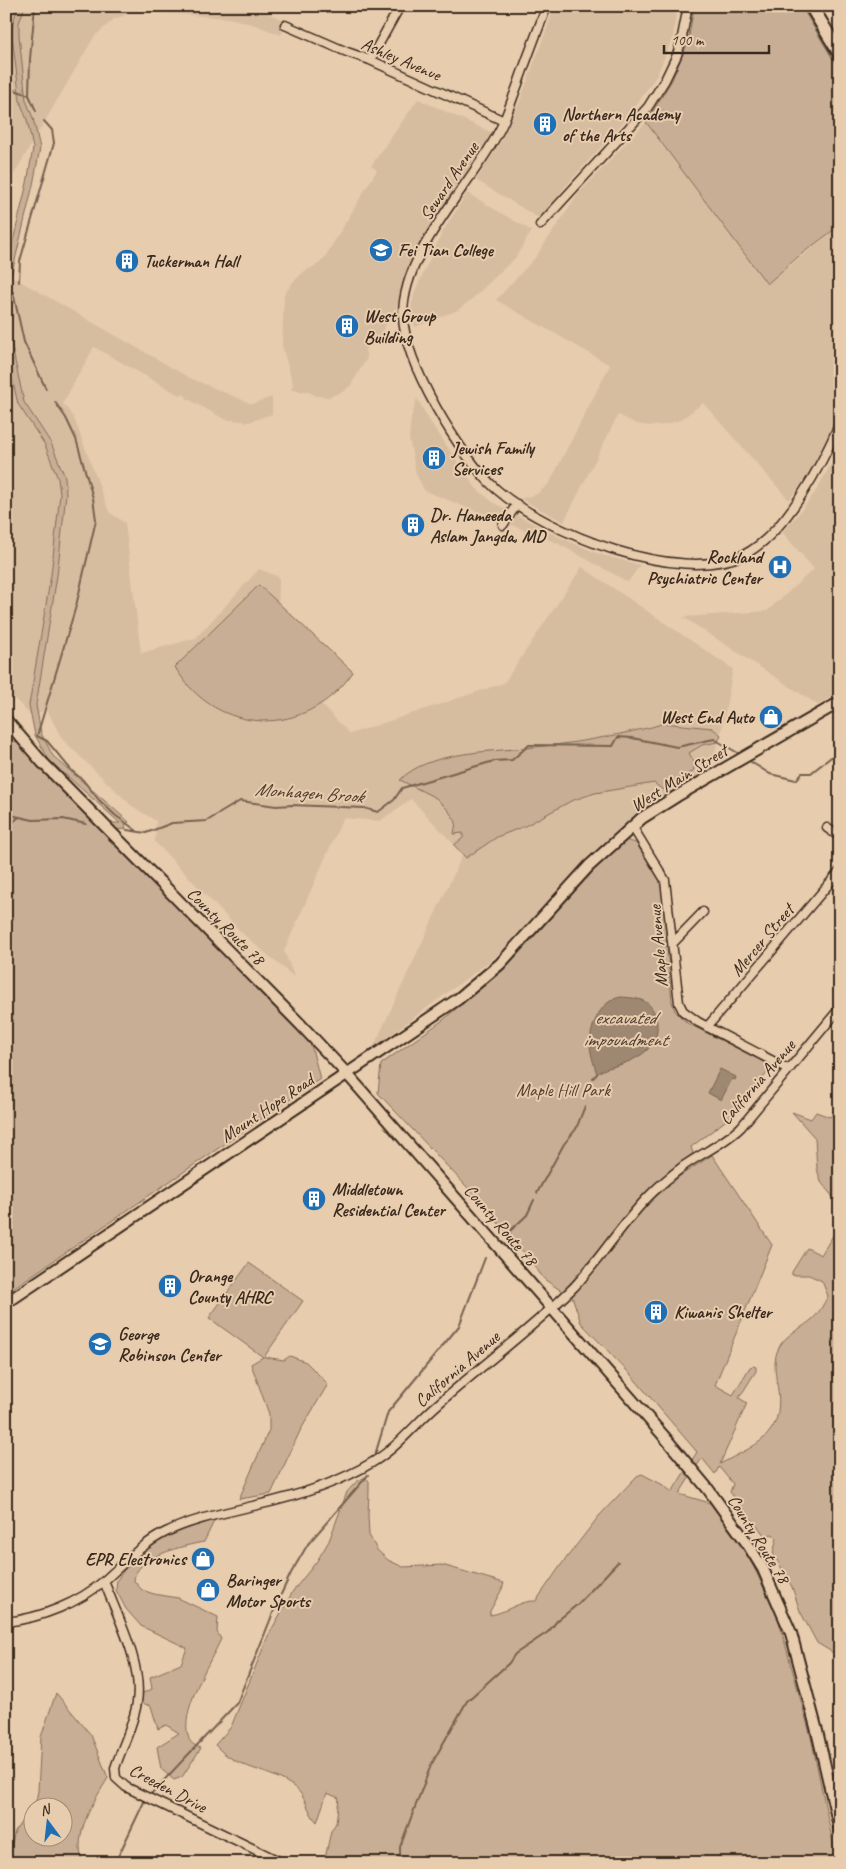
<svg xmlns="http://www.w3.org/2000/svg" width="846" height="1869" font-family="Caveat,sans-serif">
<rect width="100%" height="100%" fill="#e7ccae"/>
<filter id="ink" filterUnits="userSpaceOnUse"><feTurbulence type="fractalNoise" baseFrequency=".02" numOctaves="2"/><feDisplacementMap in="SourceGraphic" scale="10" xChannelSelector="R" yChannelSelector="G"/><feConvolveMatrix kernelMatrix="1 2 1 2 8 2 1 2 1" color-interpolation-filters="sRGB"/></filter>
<g filter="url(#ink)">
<path fill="#d7bda0" d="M6,6H252L286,21L285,26L281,35L255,25L229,18L152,12L131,13L114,19L94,37L6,188Z
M555,6H677L673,37L657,75L628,117L564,188L542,220L476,180L501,141L521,98Z
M418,99L495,134L430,235L396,308L380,335L373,337L368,343L365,351L367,358L351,385L344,391L329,397L316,396L309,392L291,390L293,384L282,346L284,295L293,282L305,271L319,264L325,257L377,170L371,166Z
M646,122L767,284L840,225V402L831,429L816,462L805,480L789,500L703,403L680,420L664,425L651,426L637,424L618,415L564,522L521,499L537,494L549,484L610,365L496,300L535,258L579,193Z
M467,193L532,231L515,258L472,299L458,310L415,327L410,312L415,291L442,233Z
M6,273L190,378L252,404L272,397V414L249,422L224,419L186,398L187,397L183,394L181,396L94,347L63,403L74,418L109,512L125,523L141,653L196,638L259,569L279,577L277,658L350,734L504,683L582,567L733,669L722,729L706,781L690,778L647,809L533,929L373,1048L463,854L411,799L380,821L343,818L284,951L295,978L243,934L155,842L156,821L132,806L62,739L46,708L33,718L12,696L6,687Z
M417,398L429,420L476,488L494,503L557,536L599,554L640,565L628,582L557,543L425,491L416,474L409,438L411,418Z
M840,447V692L818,705L683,617L767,611L814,569L782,532L800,512L816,491Z"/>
<path fill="#c8ae94" stroke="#826c59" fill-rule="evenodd" d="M18,6H25L19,23V35L26,100L33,118L40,148L33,185L10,281L6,312V270L27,183L33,148L27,120L20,101L12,36L13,22Z
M694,6H801L840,71V225L799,256L767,284L646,122L672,80L688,42Z
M6,314L8,329L24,402L51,443L65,477L66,494L57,576L36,705L41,733L53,756L129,822L125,825L126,829L110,830L310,1041L320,1079L6,1293V719L103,823H120L49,760L35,735L29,705L51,575L60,494L58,479L45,445L18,404L6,352Z
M259,585L353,672C307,739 216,737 175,667Z
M663,723L712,728L721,735L718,742L702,745L689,753L695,764L693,772L681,777L663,790L654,783L595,793L571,801L525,826L497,837L466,858L454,845L463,838V833L454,834L456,822L448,810L436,798L400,780C429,750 495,752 535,747C567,744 598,739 629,732C641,729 652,728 663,723Z
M625,840L636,843L660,881L662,891L672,1002L675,1011L687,1023L768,1064L770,1069L737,1112L691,1147L693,1153L651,1187L563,1292L544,1279L527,1256L467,1187L378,1093L381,1064L443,1020L510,962L595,869Z
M835,1111L840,1114V1206L821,1182L817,1169L815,1138L792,1112L811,1119L816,1112L830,1117Z
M712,1155L772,1245L715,1385L733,1395L750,1367L753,1366L756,1367V1371L739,1398L747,1403L720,1464C755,1445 784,1437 778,1390C776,1378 773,1363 777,1352C783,1335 798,1331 810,1321C819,1314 823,1305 828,1296L822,1281L809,1275H792V1272L807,1248L821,1255L840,1224V1661L832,1652L817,1643L800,1611L792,1587L773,1553L777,1538L772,1534L765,1536L730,1492L733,1484L719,1467L715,1474L702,1458L679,1494L710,1503L750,1559L778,1618L811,1737L837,1863H324L331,1831L336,1823L339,1798L327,1793L317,1822C307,1812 306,1795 294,1787C268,1768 239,1771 215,1745L231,1727L268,1636L293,1591L317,1561L329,1541L347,1492L356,1482L365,1477L369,1481V1492L368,1515L369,1535L377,1550L388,1560L403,1567L442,1565L504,1583L502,1589L490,1611V1615C506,1613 520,1600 536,1601L561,1565L599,1516L637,1476L642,1474L663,1485L672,1492L697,1452L631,1375L581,1323L572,1296L645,1206L680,1176Z
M249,1263L303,1301L264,1357L284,1360L290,1356L306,1362L328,1384L300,1431L271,1494L239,1499L269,1430V1414L251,1364L263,1357L209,1318Z
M215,1519L204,1542C185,1545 134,1557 134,1581L142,1590L154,1594L178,1598L218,1617L217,1632L221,1639C210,1663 178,1712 189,1739C191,1744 196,1746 201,1748L182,1777L174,1780L161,1769L157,1747L179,1733L166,1725L158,1729L151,1706L142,1703L141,1694L152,1689L150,1677L181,1664L187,1648L141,1626L126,1609L116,1590L117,1580L129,1563L157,1541L175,1532Z
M56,1693L91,1735L108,1778C94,1801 72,1834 83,1863H6L15,1831L36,1801L38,1791L41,1737ZM32,1806H62V1836H32Z"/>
<path fill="#9e8872" stroke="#766250" d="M621,997C634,998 648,998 654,1012C665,1040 646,1056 622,1064C614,1067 603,1068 597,1074C594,1064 590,1053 590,1043C591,1024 601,1000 621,997Z
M720,1069L736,1077L735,1080L732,1079L721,1100L708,1093Z"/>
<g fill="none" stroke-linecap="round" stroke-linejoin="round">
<path stroke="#766250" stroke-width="2" d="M35,6L30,59L29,95L36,111
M6,87L29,95
M19,282L20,261L54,143L52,130L44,121
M13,292L24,342L46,389
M55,402L66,418L76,439L93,498L96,520L76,606L37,736L47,741L72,771L83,780L99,800L115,815L137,831
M751,762L770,774L796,780L802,773H811L840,750
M6,814L33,820L63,819L86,824
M127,830L146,833L172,823L207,821L240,801L276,806L292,805L364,808L378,812L394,800L402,788L494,761L512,760L529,745L613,746L618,737L632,738L677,747L714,739L738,753
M6,833L12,832L13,822L19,817
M593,1078L597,1074
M537,1193L564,1144L576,1129L585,1106
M508,1238L510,1231L527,1215L534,1200
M375,1455L388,1412L459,1326L485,1258
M151,1794L237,1703L277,1603L291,1573L308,1544L368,1475
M115,1863L144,1802
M400,1863V1847L431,1765L467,1701L509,1663L515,1654L548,1632L557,1621L578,1604L618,1562"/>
<g stroke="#3b2a1e" stroke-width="11">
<path id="minor" d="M547,6C537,32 527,58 518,84C513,97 509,109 504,121C477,181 403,247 403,315C403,362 461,458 496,489C546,533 679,585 743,555C784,536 823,463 840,422
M285,25L347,52L370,60L504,121
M370,60L400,6
M540,225L648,107L665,80L677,55L681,42L688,6
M503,525L517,504
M632,826L665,880L679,1003L683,1011L698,1022L788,1069
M827,828L840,837
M673,943L703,912
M707,1027L840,871
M104,1581C117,1616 143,1664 137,1702C134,1724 122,1747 115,1768L116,1778L126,1787L283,1863
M6,1622C41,1618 79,1603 105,1580C125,1562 142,1544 166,1532C193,1519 224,1513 253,1506C294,1497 337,1484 373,1462C398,1447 415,1424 437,1405C482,1365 532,1329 575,1286C602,1257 622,1223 650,1195C661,1184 673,1174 685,1165C704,1152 725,1143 741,1127L840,1008"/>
</g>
<g stroke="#3b2a1e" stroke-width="14">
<path id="tertiary" d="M6,720L42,762L301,1025L347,1074L662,1434L708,1489L747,1543L763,1569L791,1633L817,1731L840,1831
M6,1303L458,999L500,964L589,866L642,818L677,796L840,702"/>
</g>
<g stroke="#3b2a1e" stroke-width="16">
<path id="primary" d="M811,6L840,54"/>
</g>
<use href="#minor" stroke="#e7ccae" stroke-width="8"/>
<use href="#tertiary" stroke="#e7ccae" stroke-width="10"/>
<use href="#primary" stroke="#e7ccae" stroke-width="12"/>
</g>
</g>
<defs>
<g id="building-disc" transform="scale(1.25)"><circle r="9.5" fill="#1f6fb2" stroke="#e7ccae"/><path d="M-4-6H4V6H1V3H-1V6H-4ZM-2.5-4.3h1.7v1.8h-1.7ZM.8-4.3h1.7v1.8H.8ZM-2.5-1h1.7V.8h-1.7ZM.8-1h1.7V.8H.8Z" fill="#fff"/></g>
<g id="university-disc" transform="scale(1.25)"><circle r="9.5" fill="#1f6fb2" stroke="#e7ccae"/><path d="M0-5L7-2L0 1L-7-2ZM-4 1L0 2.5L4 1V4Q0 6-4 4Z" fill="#fff"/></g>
<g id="hospital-disc" transform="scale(1.25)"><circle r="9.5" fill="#1f6fb2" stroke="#e7ccae"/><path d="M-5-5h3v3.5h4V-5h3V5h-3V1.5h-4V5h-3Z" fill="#fff"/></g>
<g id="shop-disc" transform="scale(1.25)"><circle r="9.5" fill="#1f6fb2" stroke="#e7ccae"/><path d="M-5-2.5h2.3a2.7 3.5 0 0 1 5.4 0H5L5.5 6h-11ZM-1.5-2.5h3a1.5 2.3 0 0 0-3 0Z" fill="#fff"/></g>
<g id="school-disc" transform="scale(1.25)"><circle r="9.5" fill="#1f6fb2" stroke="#e7ccae"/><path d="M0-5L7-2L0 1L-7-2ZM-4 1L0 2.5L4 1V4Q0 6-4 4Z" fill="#fff"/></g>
</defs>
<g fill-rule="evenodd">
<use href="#building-disc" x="545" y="124"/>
<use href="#university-disc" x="381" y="250"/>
<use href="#building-disc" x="127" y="261"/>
<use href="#building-disc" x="347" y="326"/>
<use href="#building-disc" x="434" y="458"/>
<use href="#building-disc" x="413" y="525"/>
<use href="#hospital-disc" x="780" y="567"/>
<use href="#shop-disc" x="771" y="717"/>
<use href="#building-disc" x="314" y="1199"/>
<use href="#building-disc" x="170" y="1286"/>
<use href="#building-disc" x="656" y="1312"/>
<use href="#school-disc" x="100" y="1344"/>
<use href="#shop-disc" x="203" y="1559"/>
<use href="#shop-disc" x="208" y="1590"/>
</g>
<g text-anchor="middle" stroke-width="4" stroke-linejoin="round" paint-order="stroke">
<g font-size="18" fill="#3b2a1e" stroke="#e7ccae">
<text transform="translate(401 59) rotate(23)" y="6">Ashley Avenue</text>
<text transform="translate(449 181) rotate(-56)" y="6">Seward Avenue</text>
<text transform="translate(679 778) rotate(-32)" y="6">West Main Street</text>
<text transform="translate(226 926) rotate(45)" y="6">County Route 78</text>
<text transform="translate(762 940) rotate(-50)" y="6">Mercer Street</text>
<text transform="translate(658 946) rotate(-95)" y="6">Maple Avenue</text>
<text transform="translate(757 1082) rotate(-49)" y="6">California Avenue</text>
<text transform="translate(267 1108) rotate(-34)" y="6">Mount Hope Road</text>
<text transform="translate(501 1225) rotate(49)" y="6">County Route 78</text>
<text transform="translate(457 1369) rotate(-41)" y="6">California Avenue</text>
<text transform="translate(759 1539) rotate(58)" y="6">County Route 78</text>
<text transform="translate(168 1788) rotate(28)" y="6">Creeden Drive</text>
</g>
<g font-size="18" font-weight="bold" fill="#3b2a1e" stroke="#e7ccae" text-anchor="start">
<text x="562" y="120">Northern Academy<tspan x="562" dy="21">of the Arts</tspan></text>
<text x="398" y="256">Fei Tian College</text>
<text x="144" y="267">Tuckerman Hall</text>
<text x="364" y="322">West Group<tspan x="364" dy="21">Building</tspan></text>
<text x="452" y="454">Jewish Family<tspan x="452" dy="21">Services</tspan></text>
<text x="430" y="521">Dr. Hameeda<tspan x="430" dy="21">Aslam Jangda, MD</tspan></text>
<text x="762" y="563" text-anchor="end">Rockland<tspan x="762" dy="21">Psychiatric Center</tspan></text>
<text x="754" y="723" text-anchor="end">West End Auto</text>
<text x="332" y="1195">Middletown<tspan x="332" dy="21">Residential Center</tspan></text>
<text x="188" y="1282">Orange<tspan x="188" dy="21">County AHRC</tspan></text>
<text x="674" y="1318">Kiwanis Shelter</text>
<text x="118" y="1340">George<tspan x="118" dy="21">Robinson Center</tspan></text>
<text x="186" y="1565" text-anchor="end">EPR Electronics</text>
<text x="226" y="1586">Baringer<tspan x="226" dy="21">Motor Sports</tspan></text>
</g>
<g font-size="18" fill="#503e30" stroke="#e7ccae">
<text x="563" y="1096">Maple Hill Park</text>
</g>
<g font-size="19" font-style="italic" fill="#4f3d2f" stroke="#e7ccae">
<text transform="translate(309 792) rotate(4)" y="7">Monhagen Brook</text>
<text x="625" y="1024">excavated<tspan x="625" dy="22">impoundment</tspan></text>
</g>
</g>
<rect width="846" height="1869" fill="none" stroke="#e7ccae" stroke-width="25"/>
<rect x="12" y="12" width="821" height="1844" fill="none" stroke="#3b2a1e" stroke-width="2" filter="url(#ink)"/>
<g transform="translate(48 1822) rotate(345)"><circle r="24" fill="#e7ccae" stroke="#a28b74"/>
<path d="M0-4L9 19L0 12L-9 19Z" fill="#1f6fb2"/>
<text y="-8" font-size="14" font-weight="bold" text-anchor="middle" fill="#3b2a1e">N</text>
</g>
<path d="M664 45v8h105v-8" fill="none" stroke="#3b2a1e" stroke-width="2.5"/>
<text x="671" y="45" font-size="15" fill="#3b2a1e" stroke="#e7ccae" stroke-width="4" paint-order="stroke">100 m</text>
</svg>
